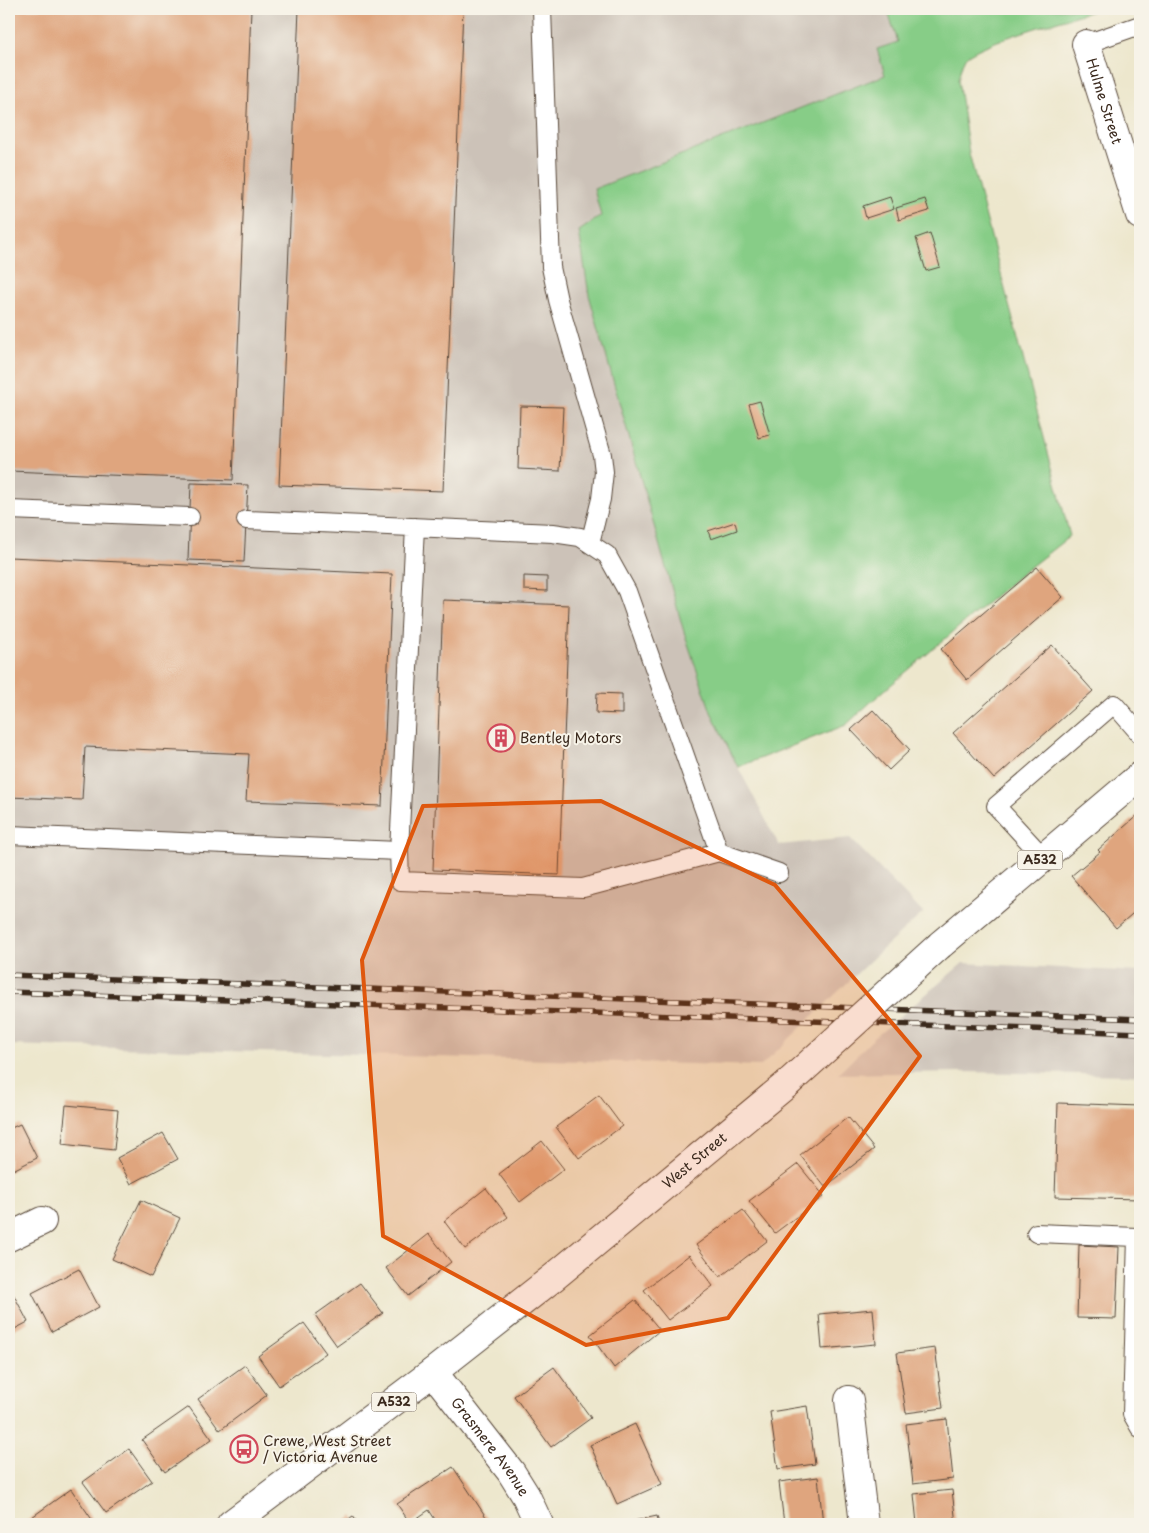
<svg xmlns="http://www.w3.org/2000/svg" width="1149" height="1533" font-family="'Playpen Sans',sans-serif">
<rect width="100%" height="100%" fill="#f7f3e8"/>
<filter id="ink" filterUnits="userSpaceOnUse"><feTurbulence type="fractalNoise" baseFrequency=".02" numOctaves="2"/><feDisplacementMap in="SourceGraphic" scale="10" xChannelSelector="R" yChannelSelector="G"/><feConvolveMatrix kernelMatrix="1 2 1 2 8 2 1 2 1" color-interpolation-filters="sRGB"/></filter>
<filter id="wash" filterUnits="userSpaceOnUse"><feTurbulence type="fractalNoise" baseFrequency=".0096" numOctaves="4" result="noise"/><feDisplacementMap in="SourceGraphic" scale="20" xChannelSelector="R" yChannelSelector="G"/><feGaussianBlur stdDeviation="1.12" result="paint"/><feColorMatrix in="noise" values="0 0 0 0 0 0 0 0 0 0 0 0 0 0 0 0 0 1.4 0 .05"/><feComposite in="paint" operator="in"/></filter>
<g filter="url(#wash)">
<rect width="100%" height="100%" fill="#ede7cd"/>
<path fill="#ccc2b8" d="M9,9H887L898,42L885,75L594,189L601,216L579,231L589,295L684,632L711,712L738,767L779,845L850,838L923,913L875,956L761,1066L9,1045Z
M963,963L1140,972V1075L961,1072L838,1074L872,1040Z"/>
<path fill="#87cd87" stroke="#617c52" d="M887,9H1099C1076,16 977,43 965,58C961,65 960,72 958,80L969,153L1070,536L1020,575L872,701L846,725L738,767L711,712L684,632L589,295L579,231L601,216L594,189L885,75L877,49L898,42Z"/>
<g id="blocks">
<path fill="#dfa57e" d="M9,9H251L233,480L9,471Z
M299,9H463L443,491L279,485Z
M890,197L894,209L866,218L863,206Z
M925,199L929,211L899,220L896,208Z
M930,233L940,267L926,271L916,238Z
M760,401L770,435L759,438L749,404Z
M520,406L563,407L560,471L518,469Z
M191,483L248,485L244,562L188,560Z
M735,522L737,530L711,539L708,531Z
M9,557L392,574L382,806L246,801L249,754L85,747L82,800L9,797Z
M1037,567L1063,597L967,680L941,649Z
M524,576L547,577V591L524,590Z
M443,600L569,605L559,875L433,870Z
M1052,645L1093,691L994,779L953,733Z
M597,693L622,694V714L596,713Z
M873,710L910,750L889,770L851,730Z
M1140,813V907L1116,928L1071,876L1100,852L1098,850Z
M599,1095L622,1126L579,1158L556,1127Z
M1058,1103L1140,1106V1199L1055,1197Z
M66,1105L118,1110L114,1150L62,1144Z
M848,1117L874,1149L825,1187L800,1155Z
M20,1124L37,1158L9,1172V1129Z
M163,1133L178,1159L131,1184L117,1158Z
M542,1141L564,1169L520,1202L499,1174Z
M798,1164L824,1196L775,1233L749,1201Z
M486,1188L508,1217L465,1249L444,1221Z
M141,1200L180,1218L151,1277L112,1259Z
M743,1210L767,1241L720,1277L696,1245Z
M429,1234L451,1262L408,1296L386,1268Z
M1079,1245L1119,1247L1116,1319L1077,1318Z
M689,1255L713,1286L668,1320L644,1290Z
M79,1269L99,1307L52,1332L32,1293Z
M360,1283L383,1313L337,1346L315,1315Z
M9,1286L28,1322L9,1332Z
M635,1300L660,1330L614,1368L590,1335Z
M873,1309L876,1344L822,1349L819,1314Z
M304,1323L326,1353L279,1386L258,1356Z
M935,1348L943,1408L906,1413L897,1353Z
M245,1365L267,1395L220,1430L198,1399Z
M554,1367L591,1418L551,1447L514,1396Z
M807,1406L815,1464L778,1469L770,1412Z
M189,1407L212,1439L165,1472L142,1440Z
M947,1419L953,1479L913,1484L906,1424Z
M635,1424L662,1484L617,1504L590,1445Z
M129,1449L152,1481L106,1513L83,1482Z
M453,1467L488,1520L483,1524H438L429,1510L410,1523L397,1504Z
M818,1477L823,1524H784L779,1482Z
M71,1489L93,1521L88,1524H26L25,1522Z
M952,1490L956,1524H917L914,1494Z
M353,1516L358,1524H341Z
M657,1516L659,1524H624V1523Z"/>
</g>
</g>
<g filter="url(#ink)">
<use href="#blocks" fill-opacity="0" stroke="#564638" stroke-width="1"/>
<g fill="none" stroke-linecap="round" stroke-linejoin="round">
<g stroke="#564638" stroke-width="20">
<path id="lane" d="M542,9L551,267L558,300L602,455L604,472L601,499L590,543
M1086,44L1140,25
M9,510L190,517
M246,520L553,533L580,537L607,555L627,591L719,852L779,873
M9,835L399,851L415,527
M399,851L400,881L583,888L719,852
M1043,857L996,806L1114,704L1140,734
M1036,1233L1137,1237L1132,1414L1140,1428"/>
</g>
<g stroke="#564638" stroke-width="30">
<g id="street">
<path id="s1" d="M1086,44L1140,215"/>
<path d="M9,1237L42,1221"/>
<path id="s2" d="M433,1372L511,1472L526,1496L539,1524"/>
<path d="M849,1400L864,1524"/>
</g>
</g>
<g stroke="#564638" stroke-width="30">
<g id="primary">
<path d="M940,945L1140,776"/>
<path id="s3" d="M231,1524L433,1372L554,1277L787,1084"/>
</g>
</g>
<use href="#lane" stroke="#fff" stroke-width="18"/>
<use href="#street" stroke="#fff" stroke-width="28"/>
<use href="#primary" stroke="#fff" stroke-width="28"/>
<g stroke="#3b2a1e" stroke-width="5.5">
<path id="rail" d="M9,975L1140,1019
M9,992L1140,1033"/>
</g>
<use href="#rail" stroke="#f7f3e8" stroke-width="4" stroke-dasharray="11" stroke-linecap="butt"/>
<g stroke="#564638" stroke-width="30" stroke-linecap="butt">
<path id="primary-bridge" d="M787,1084L940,945"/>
</g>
<use href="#primary-bridge" stroke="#fff" stroke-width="28"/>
</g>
</g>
<path fill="#df570d" fill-opacity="0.2" stroke="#df570d" stroke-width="4" stroke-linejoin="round" d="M601,801L775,885L920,1056L728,1318L586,1345L383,1236L362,960L423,806Z"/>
<defs>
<g id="building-ring" transform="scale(1.4375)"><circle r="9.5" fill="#f7f3e8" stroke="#d1495b" stroke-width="1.5"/><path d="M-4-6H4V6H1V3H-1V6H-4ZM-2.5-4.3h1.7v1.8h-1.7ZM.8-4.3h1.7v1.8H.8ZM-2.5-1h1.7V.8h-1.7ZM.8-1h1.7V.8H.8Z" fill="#d1495b"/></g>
<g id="bus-ring" transform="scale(1.4375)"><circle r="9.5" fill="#f7f3e8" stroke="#d1495b" stroke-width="1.5"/><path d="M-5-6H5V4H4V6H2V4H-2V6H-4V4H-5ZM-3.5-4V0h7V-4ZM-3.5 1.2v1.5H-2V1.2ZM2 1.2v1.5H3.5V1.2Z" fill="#d1495b"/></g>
</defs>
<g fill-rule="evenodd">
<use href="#building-ring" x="501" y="738"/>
<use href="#bus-ring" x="244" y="1449"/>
</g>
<g text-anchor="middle" stroke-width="4" stroke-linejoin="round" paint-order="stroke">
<g fill="#f7f3e8" stroke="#73665b" stroke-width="1">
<rect x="1017.5" y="850.5" width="45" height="19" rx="4"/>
<rect x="371.5" y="1392.5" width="45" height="19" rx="4"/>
</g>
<g font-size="12" font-weight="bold" fill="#3b2a1e">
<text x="1040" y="864">A532</text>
<text x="394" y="1406">A532</text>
</g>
<g font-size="14" fill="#3b2a1e" stroke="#f7f3e8">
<text dy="5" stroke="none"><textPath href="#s1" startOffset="60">Hulme Street</textPath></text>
<text dy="5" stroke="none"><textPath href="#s3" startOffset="589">West Street</textPath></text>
<text dy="5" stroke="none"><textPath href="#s2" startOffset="94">Grasmere Avenue</textPath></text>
</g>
<g font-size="14" fill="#3b2a1e" stroke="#f7f3e8" text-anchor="start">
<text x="520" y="743">Bentley Motors</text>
<text x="263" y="1446">Crewe, West Street<tspan x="263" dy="16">/ Victoria Avenue</tspan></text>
</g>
</g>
<rect width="1149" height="1533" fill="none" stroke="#f7f3e8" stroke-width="30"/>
</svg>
